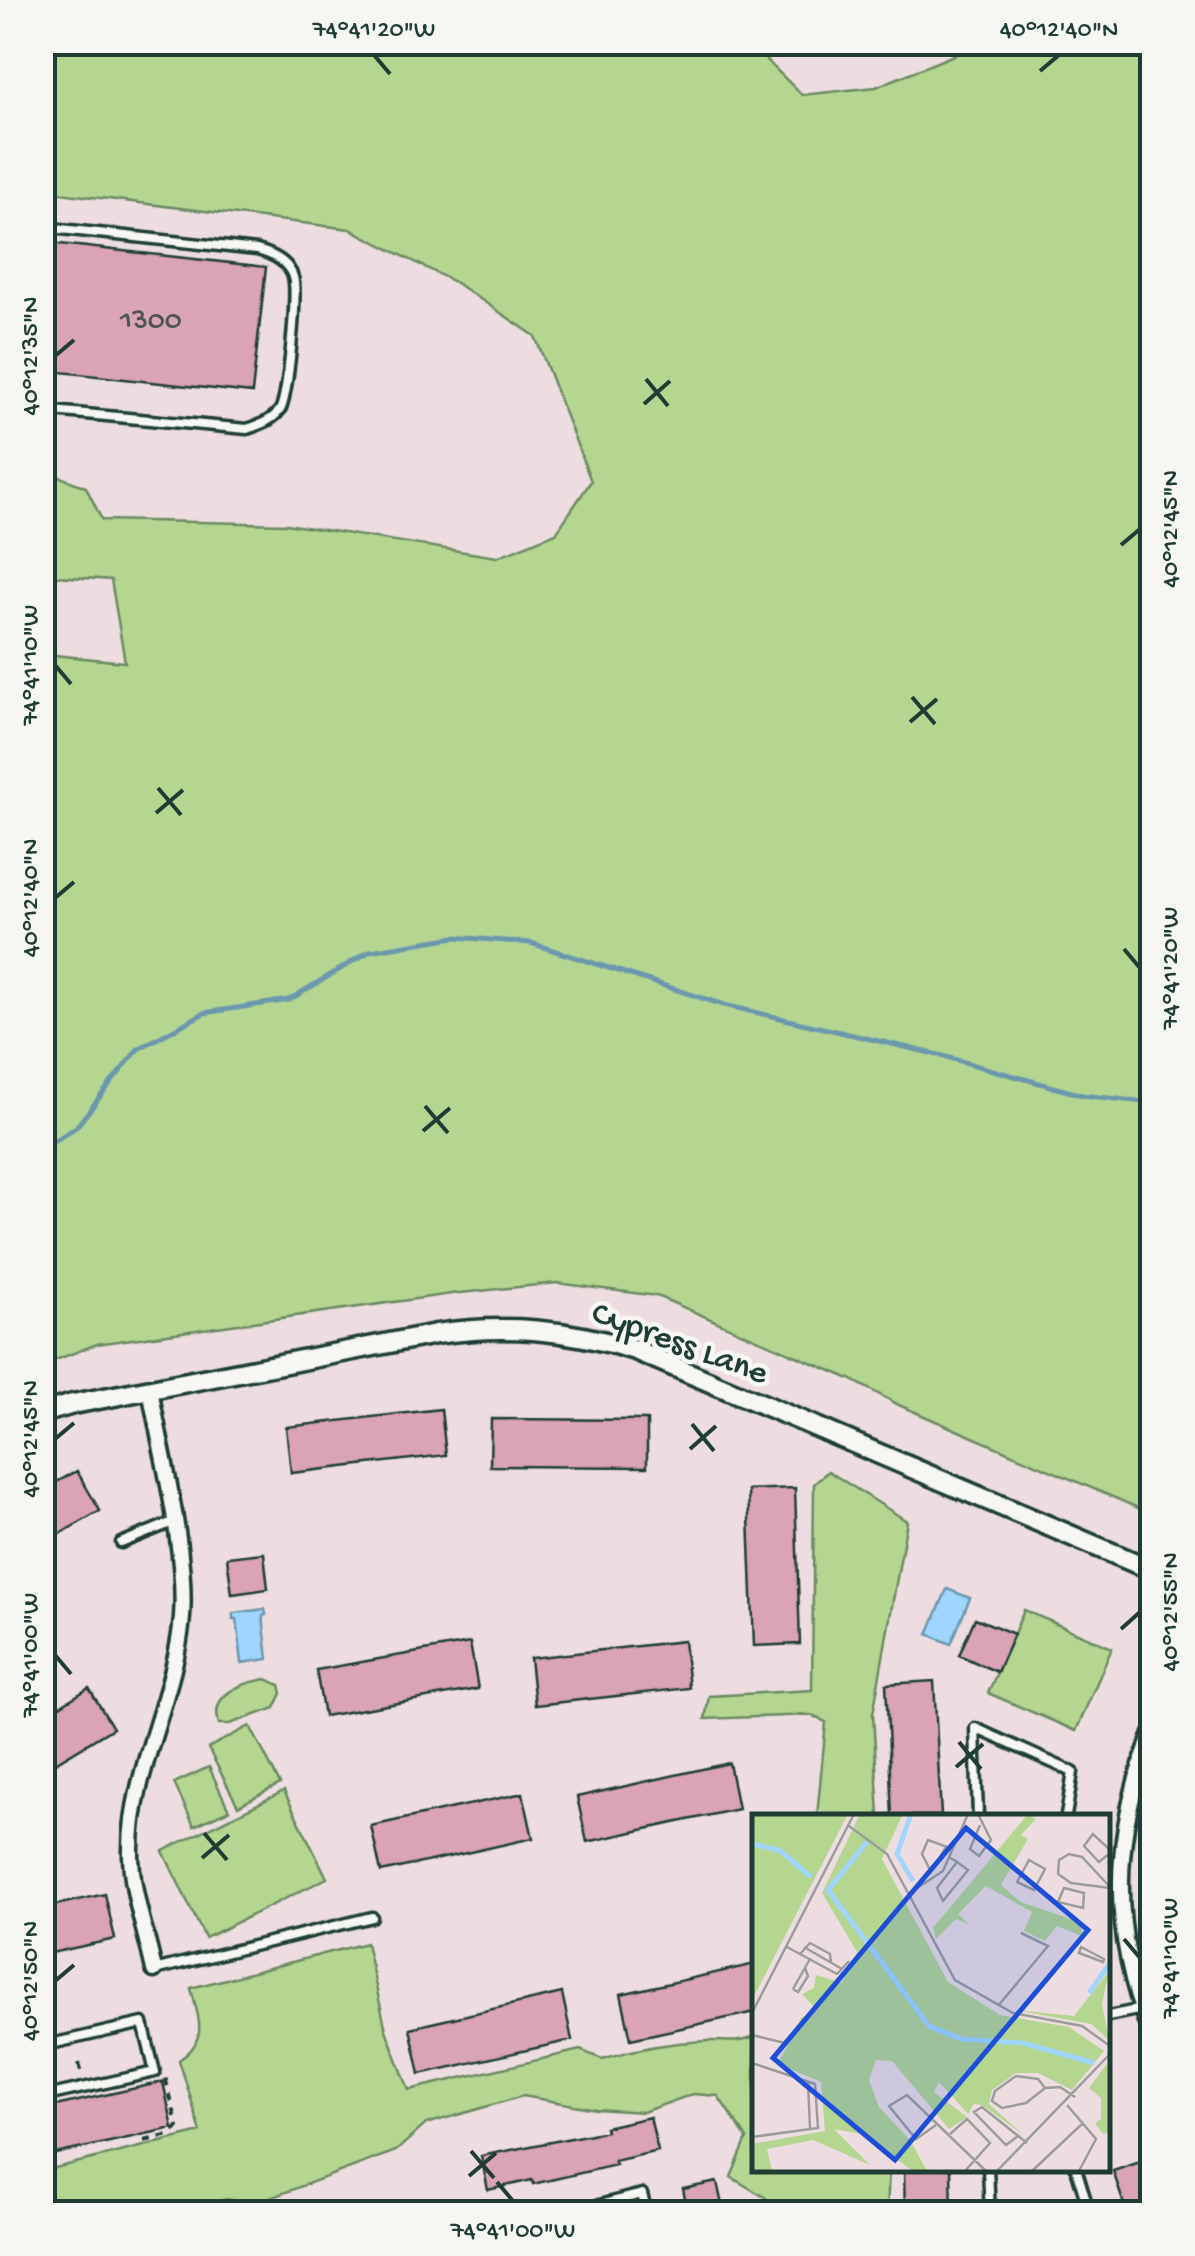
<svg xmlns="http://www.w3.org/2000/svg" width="1195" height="2256" font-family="'Gochi Hand',sans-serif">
<rect width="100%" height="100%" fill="#eedde0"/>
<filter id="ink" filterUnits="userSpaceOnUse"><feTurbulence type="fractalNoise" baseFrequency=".01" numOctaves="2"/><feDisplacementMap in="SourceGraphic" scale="20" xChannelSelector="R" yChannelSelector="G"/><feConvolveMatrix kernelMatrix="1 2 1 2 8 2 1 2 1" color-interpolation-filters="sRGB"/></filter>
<g filter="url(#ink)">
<path fill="#b4d691" stroke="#6a8a62" stroke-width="2.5" d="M43,42L749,43L802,95L876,87L983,43H1152V1514L901,1406L850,1379L657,1296L557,1283L451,1294L97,1344L43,1365V654L125,662L111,580L43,575V470L86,487L102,520L286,524L497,557L556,533L591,481L535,336L456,283L350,229L43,191Z
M828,1471L907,1521L873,1714L879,1816H817L826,1722L811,1715L705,1719L709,1696L812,1690L814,1484Z
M1024,1610L1112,1648L1076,1731L988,1693Z
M266,1679L280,1685L282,1693L275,1708L230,1724H219C209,1693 243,1683 266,1679Z
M250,1726L280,1784L238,1806L208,1748Z
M209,1767L229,1810L194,1826L174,1783Z
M284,1791L327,1878L205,1938L163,1851Z
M366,1943L386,2030L409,2090L580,2050L602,2059C634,2049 672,2042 707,2041C729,2040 732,2045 755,2037V2168L889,2169L887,2213H768L766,2198L731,2177L747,2139L718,2096L693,2094L643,2112L596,2109L523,2096L426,2124L396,2151L254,2204L226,2199L176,2213H43V2171L201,2132L179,2060C210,2039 198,2019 191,1988Z"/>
<path fill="#a0d5ff" stroke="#6c98ae" stroke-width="2.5" d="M947,1589L970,1598L951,1644L928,1634Z
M265,1609L266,1615L263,1616L268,1659L242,1663L237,1619H233V1613Z"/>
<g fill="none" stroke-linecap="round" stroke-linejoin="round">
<path stroke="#6c98ae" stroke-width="5" d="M42,1149L76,1127L138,1049L204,1013L289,1000L370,951L455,937L531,943L724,1005L939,1055L1082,1095L1152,1103"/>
</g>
<path fill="#daa3b7" stroke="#1f3d34" stroke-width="2.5" d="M42,242L266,267L252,393L42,370Z
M441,1409L446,1455L291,1473L286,1427Z
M491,1419L647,1420V1467L490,1466Z
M77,1471L100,1511L42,1544V1490Z
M795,1488L800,1644L754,1646L748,1490Z
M264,1553L268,1589L232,1594L227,1557Z
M975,1618L1014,1634L997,1672L959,1655Z
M684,1641L689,1688L535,1705L530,1658Z
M470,1643L478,1689L324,1716L316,1670Z
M934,1681L941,1816H892L886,1684Z
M89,1688L113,1728L42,1771V1717Z
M729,1763L738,1809L587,1842L577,1797Z
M523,1793L533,1838L381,1872L371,1826Z
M105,1894L115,1939L42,1955V1908Z
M755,1964V2012L631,2039L621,1994Z
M562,1993L572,2040L420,2074L410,2028Z
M163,2082L173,2128L42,2157V2109Z
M650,2117L658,2151L614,2161L616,2165L533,2184L532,2180L488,2190L481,2156L606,2131L605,2127Z
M1152,2158V2214H1127L1113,2171Z
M904,2168H951L952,2214H905Z
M717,2182L724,2214H688L683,2189Z"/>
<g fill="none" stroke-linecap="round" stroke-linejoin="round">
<g stroke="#1f3d34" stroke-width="15">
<path id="service" d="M824,42L827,46L838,42
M42,227L257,250C272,254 288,261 293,277C298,292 288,397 280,410C272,421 259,425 247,429L42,410
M121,1543L173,1522
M978,1816L975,1728L1073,1772L1066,1816
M154,1970L372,1917
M1108,2016L1142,2009
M42,2046L143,2023L155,2072L42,2097
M988,2168L990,2214
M1076,2168L1090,2214
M564,2214L642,2194L647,2214"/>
</g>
<g stroke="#1f3d34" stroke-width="21">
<path id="minor" d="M150,1389C162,1457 187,1550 182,1617C176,1694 131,1773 131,1849C130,1889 146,1931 154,1970
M1152,1734C1111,1839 1110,1931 1152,2037"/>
</g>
<g stroke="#1f3d34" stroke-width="25">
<path id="tertiary" d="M42,1413L73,1404L436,1334C505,1324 568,1329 635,1350L1152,1570"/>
</g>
<path stroke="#1f3d34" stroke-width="4" stroke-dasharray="8 8" stroke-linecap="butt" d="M79,2063L82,2075
M144,2141L170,2135L178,2127L165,2077
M42,2163L53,2161"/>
<use href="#service" stroke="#f6f6f2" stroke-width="8"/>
<use href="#minor" stroke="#f6f6f2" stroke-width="14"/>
<use href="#tertiary" stroke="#f6f6f2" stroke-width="18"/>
</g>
</g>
<path fill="none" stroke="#1f3d34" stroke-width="4" d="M374,55L390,74M1040,71L1059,55M55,356L74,340M646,379L668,406M644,404L670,381M1121,545L1140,529M55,665L71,684M912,697L935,724M910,722L937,699M158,788L181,815M156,813L183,790M55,898L74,882M1124,949L1140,968M425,1106L448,1133M423,1131L450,1108M692,1424L714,1451M55,1439L74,1423M690,1449L716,1426M1121,1629L1140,1612M55,1655L71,1674M959,1742L981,1769M956,1767L983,1744M204,1833L227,1860M202,1858L229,1835M1124,1939L1140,1958M55,1981L74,1965M471,2151L494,2178M469,2176L496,2153M497,2182L513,2201"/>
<g text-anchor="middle" stroke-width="9" stroke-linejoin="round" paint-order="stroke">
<g font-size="30" fill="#4e5655">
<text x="151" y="328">1300</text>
</g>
<g font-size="35" fill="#1f3d34" stroke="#f6f6f2">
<text transform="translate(681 1340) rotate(20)" y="12">Cypress Lane</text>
</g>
</g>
<g transform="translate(752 1814)">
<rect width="358" height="358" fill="#eedde0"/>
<path d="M0,0H96L2,182H0ZM108,0H151L130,45L196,168L248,201L317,213L352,237L320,276L286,259H264L240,276L237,290L272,321L230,291L222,290L216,300L187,268L182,278L215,303L197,315L140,247L124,246L117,266L127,293L158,326L175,357H161L109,320L82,315L118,351L61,326L15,335L20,357H0V330L73,317L69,268L26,250L49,204L65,196L50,180L62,174L64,161L90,169L105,138L70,79ZM276,0L284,5L269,21L276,25L249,71L269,88L327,108L332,123L305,112L293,127L272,117L280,98L234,72L206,100L218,111L204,105L184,125L181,114ZM357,157L350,190L357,226L339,210L263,196L322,202ZM357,247V318L351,320L343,309L349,305V284L337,274Z" fill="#b4d691"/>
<path fill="none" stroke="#a0d5ff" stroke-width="5" d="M159,0L145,40L161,67M115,28L76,76L177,212L209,225L271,229L342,249M0,30L27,36L59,63M337,179L358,149"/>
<path fill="none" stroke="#9b9d9b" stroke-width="2.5" d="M226,0L239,26L227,42L218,35L228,11M97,12L135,40L203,166L261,199L330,212L358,232M194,33L179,58L170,40L176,26L201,35M358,36L341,20L332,32L347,48L358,39M198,44L202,46L205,48L216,56L191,87L185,74L205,48M277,46L293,55L282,76L265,68ZM358,73L330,43L317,40L307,46L306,60L319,69L358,74M312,74L332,79L331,94L306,88ZM156,80L191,57L216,0M35,133L85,160L97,147M52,133L90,155M329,133L352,145L351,148L327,139ZM48,140L58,129L78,140L79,149M41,175L46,178L56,162L53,154M41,175L58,145M246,192L296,132L269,119M0,199L102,0M0,221L33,229M0,249L63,270L66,314L0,323M56,268L58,315M293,274L286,265L264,262L243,277L240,287L250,294L274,289L293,274L308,273L323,283M315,291L344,325L327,357M184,311L164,325L137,292L155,281L234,357M198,320L215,305L238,329L213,357M266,322L254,331L222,298L230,293L275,329M245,357L358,240M280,357L331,309"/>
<path fill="#1d4ed8" fill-opacity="0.15" stroke="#1d4ed8" stroke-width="5" d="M214,14L336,116L143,346L21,244Z"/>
<rect width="358" height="358" fill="none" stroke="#1f3d34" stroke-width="5"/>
</g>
<rect width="1195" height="2256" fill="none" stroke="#f6f6f2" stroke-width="110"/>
<rect x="55" y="55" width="1085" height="2146" fill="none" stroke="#1f3d34" stroke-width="4"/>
<g font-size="25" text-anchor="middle" fill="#1f3d34">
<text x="374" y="36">74°41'20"W</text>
<text x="1059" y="36">40°12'40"N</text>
<text transform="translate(28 356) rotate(-90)" y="9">40°12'35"N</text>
<text transform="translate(1168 529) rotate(-90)" y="9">40°12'45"N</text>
<text transform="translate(28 665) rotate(-90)" y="9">74°41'10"W</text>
<text transform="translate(28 898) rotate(-90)" y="9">40°12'40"N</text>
<text transform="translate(1168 968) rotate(-90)" y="9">74°41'20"W</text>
<text transform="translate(28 1439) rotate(-90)" y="9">40°12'45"N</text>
<text transform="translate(1168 1612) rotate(-90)" y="9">40°12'55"N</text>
<text transform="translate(28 1655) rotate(-90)" y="9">74°41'00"W</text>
<text transform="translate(1168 1958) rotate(-90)" y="9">74°41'10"W</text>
<text transform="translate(28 1981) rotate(-90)" y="9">40°12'50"N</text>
<text x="513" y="2237">74°41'00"W</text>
</g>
</svg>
